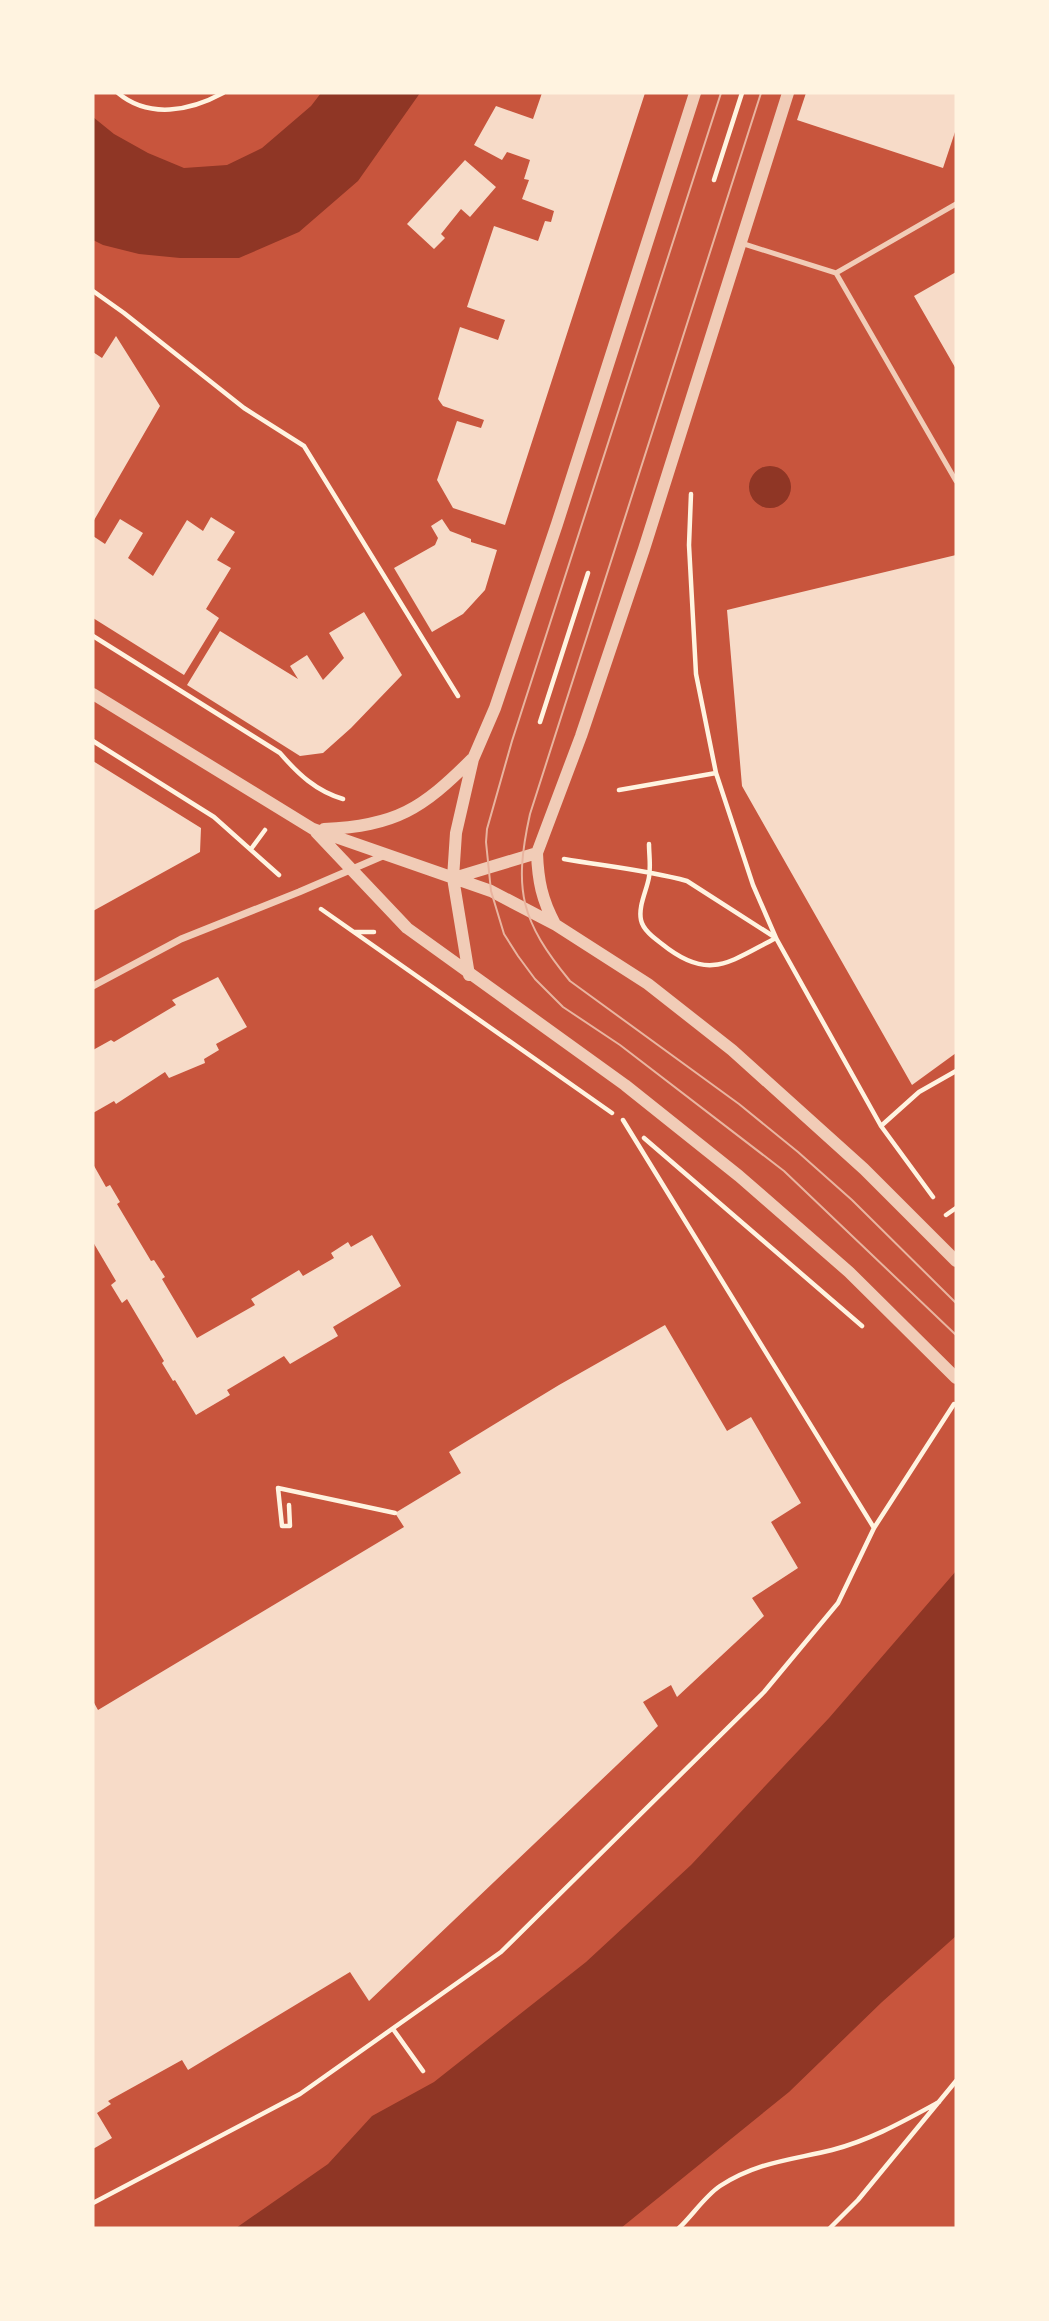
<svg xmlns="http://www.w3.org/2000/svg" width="1049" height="2321" font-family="'DejaVu Sans',sans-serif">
<rect width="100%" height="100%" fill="#c8553d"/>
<path fill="#8f3625" d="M321,93H420L358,181L299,232L239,258H180L139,254L103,245L93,240V117L114,134L148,153L184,168L227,165L262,148L311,106Z
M749 487a21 21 0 1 1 42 0a21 21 0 1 1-42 0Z
M956,1571V1936L882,2002L789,2092L621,2228H236L328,2164L372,2116L434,2082L586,1962L691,1865L829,1718Z"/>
<path fill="#f7dbc8" d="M542,93H645L505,525L453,508L437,480L457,421L481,428L484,420L443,406L438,399L460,327L498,340L505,320L467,307L494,226L538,241L545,221L551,222L554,211L522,199L529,180L524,179L530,160L507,152L502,160L474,145L496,106L533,119Z
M806,93H956V129L943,168L797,120Z
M465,160L496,187L470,217L461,209L441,234L445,238L434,249L407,224Z
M956,272V369L914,296Z
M116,336L160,406L93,522V352L102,358Z
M211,517L235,532L217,560L231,568L206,609L219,618L184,675L93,618V536L105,544L120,519L143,533L128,558L153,576L187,520L203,531Z
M442,519L450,531L471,539V542L497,550L485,590L463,614L432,632L394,568L435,545L438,538L431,526Z
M956,555V1053L912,1085L742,786L727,610Z
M364,612L402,675L351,728L323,753L300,756L187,685L220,631L298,679L290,666L307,655L323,680L344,658L329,633Z
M93,761L201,828L200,852L93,911Z
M218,977L247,1027L216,1044L219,1050L204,1059L205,1063L169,1078L165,1072L116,1104L114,1101L93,1113V1050L111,1040L114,1042L176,1005L172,1000Z
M93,1164L106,1187L110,1185L120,1202L117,1204L151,1261L154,1260L165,1277L162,1279L197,1338L255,1305L251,1299L299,1270L303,1276L334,1258L331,1253L348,1242L351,1247L372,1235L401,1286L333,1327L338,1336L290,1364L284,1356L227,1390L230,1395L196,1415L175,1380L173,1381L162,1363L164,1361L127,1299L122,1303L111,1285L116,1281L93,1242Z
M665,1325L727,1431L751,1417L801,1503L771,1522L798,1568L752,1598L764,1616L677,1697L671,1685L643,1702L658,1726L369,2001L350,1972L188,2070L182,2060L108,2101L111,2104L97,2113L112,2138L93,2149V1701L98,1710L404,1527L395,1513L461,1473L449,1452L559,1385Z"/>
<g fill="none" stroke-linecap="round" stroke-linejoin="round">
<path stroke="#fff3e0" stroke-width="4.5" d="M118,93C149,119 190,111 223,93
M714,180L742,93
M93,291L124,313L244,408L304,446L458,696
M691,494L689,545L696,674L716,773L753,885L776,938L881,1126L933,1197
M93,636L280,753C298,774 316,791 343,799
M540,722L588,573
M93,741L214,817L279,875
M619,790L716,773
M251,849L265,830
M564,859C604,866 647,870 687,881L776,938C729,962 709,982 662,944C654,938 643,930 641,920C638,906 647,890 649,877C651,866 649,855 649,844
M321,909L612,1113
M355,932H374
M623,1120L874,1528
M881,1126L919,1092L956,1071
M644,1138L862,1326
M946,1215L956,1208
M289,1505L290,1526H282L278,1488L395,1513
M393,2029L423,2071
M93,2203L300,2094L501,1952L764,1692L838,1603L874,1528L954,1404
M679,2228C692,2216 705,2196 720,2186C757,2162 791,2160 832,2150C871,2140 904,2121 939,2102
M830,2228L858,2200L956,2081"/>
<path stroke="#f1ccb7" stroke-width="5" d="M741,243L836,273L956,481
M836,273L956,204"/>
<path stroke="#f1ccb7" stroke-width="7" d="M93,986L181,939L299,892L385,855"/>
<path stroke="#f1ccb7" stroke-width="12" d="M93,694L313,829L491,891L556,925L648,984L732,1050L864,1169L956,1261
M324,829C396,826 422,809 472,759
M316,832L407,928L625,1085L739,1176L849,1272L956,1378
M454,878L537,853
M555,924C542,900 538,881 537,853L581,736L644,549L788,93
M469,975L453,878L456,833L473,759L495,708L557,524L695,93"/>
<path stroke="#e9b49f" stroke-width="2" d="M721,93L512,741L487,829L486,842L491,891L504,934L518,956L535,979L563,1007L620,1045L784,1171L956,1335
M761,93L530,814C513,891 521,921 570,981L739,1104L798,1152L852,1200L956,1303"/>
</g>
<rect width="1049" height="2321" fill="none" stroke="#fff3e0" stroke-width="189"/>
</svg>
